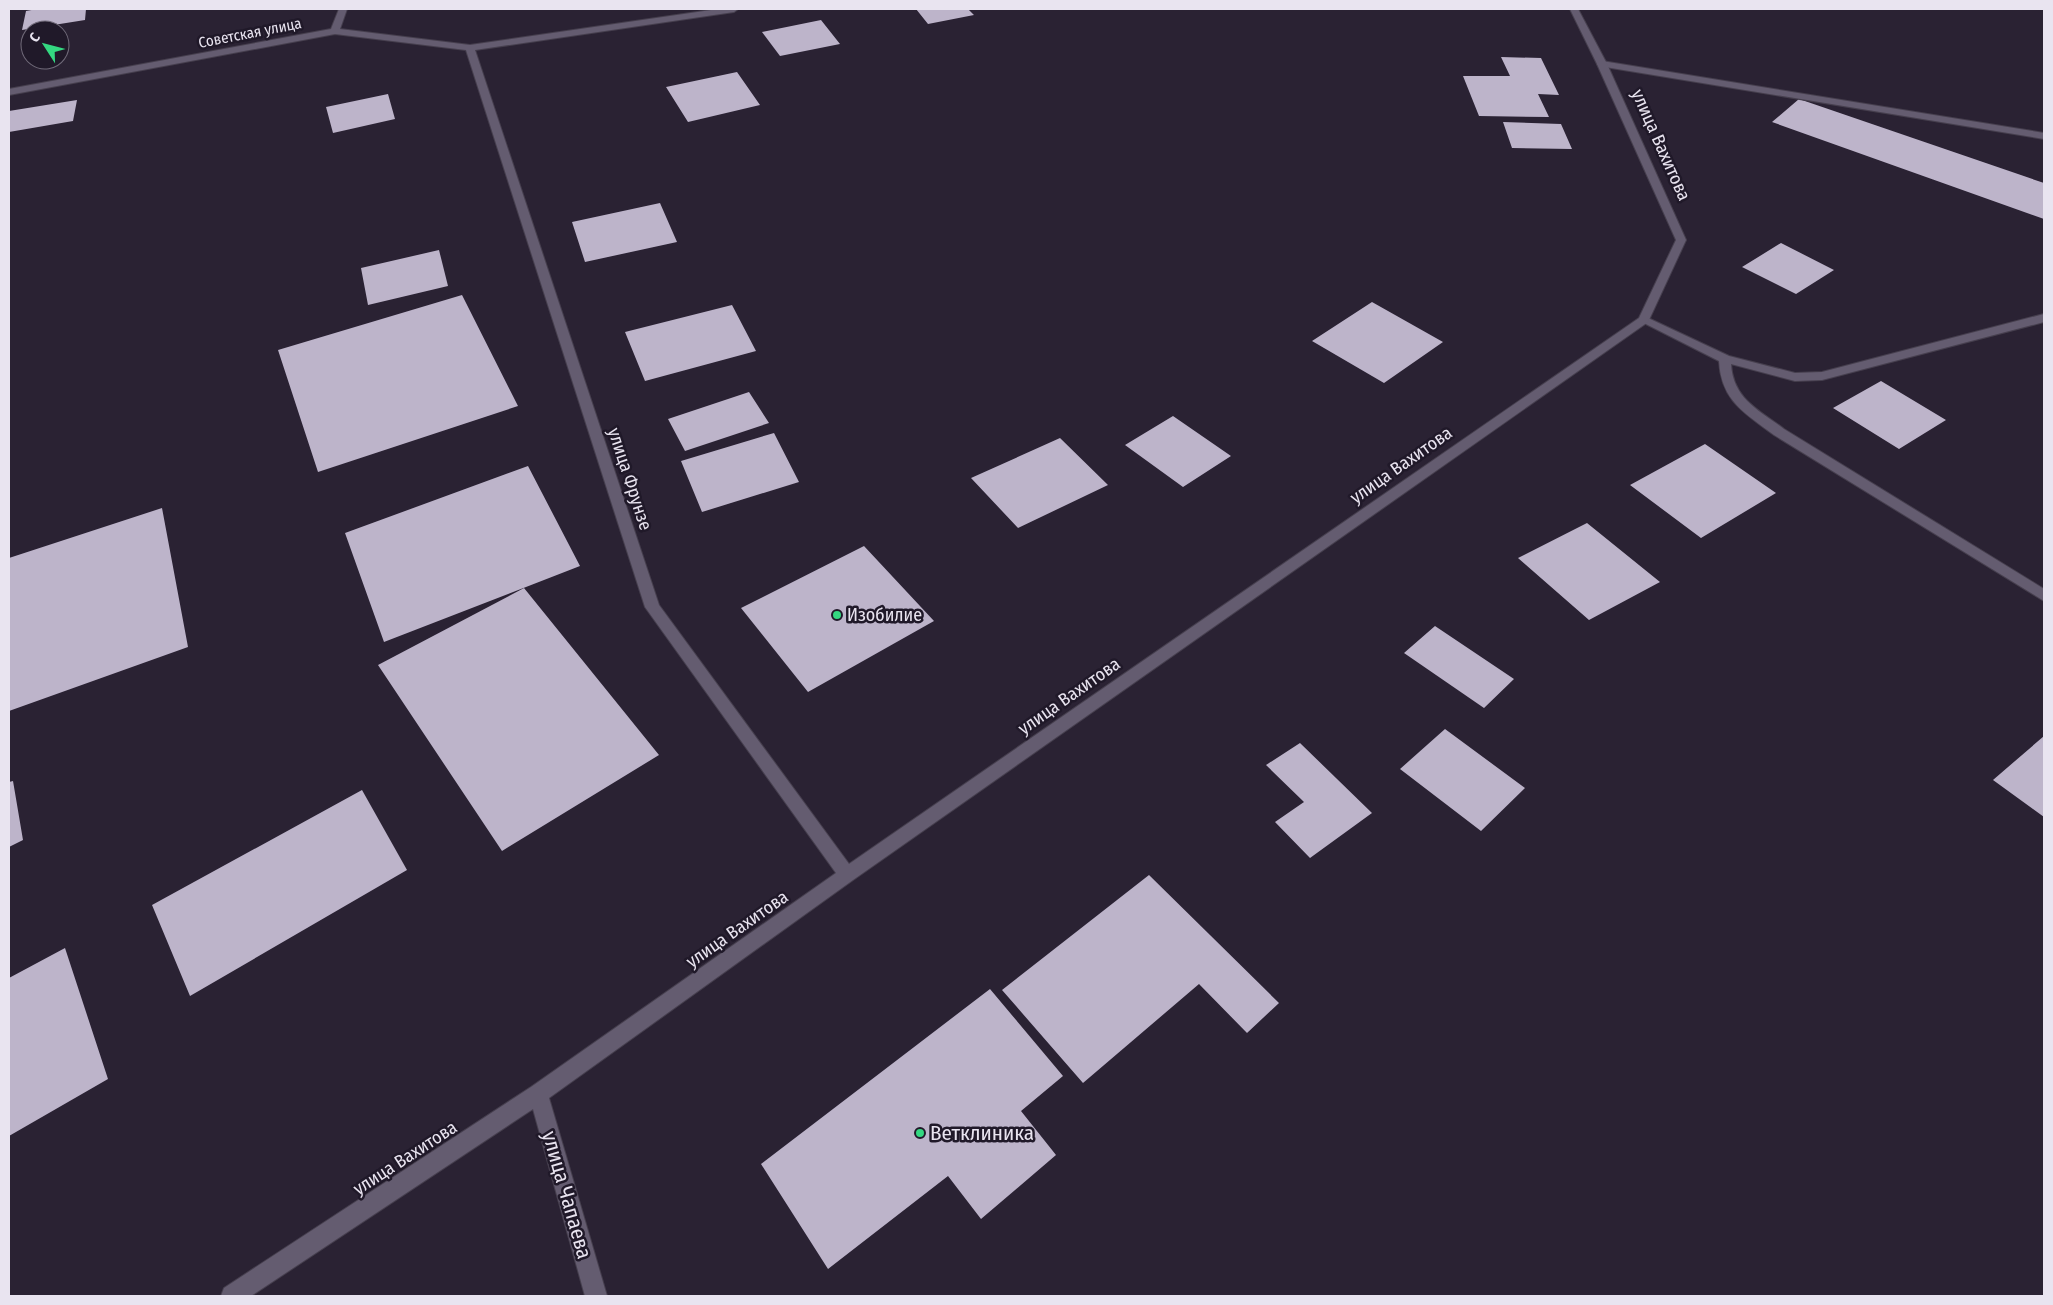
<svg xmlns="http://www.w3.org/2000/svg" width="2053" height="1305" font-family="'Fira Sans Condensed',sans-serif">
<rect width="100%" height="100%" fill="#2a2233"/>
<path fill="#bdb4ca" d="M37,9H86L85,20L22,30L26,11Z
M916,9H968L974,15L928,24Z
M821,20L840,44L780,56L762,32Z
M1501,57L1541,58L1559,95L1538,94L1549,117L1479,116L1463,76H1510Z
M737,72L760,105L688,122L666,87Z
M388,94L395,119L333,133L326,107Z
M1799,99L2044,183V219L1772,122Z
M77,100L73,121L9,132V111Z
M1503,122L1561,124L1572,149L1512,148Z
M660,203L677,242L585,262L572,222Z
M1781,243L1834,270L1796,294L1742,267Z
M439,250L448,286L368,305L361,268Z
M462,295L518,406L318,472L278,350Z
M1372,302L1443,342L1384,383L1312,341Z
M732,305L756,351L645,381L625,332Z
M1881,381L1946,420L1899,449L1833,408Z
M749,392L769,423L685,451L668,419Z
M1173,416L1231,456L1183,487L1125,445Z
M774,433L799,482L702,512L681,461Z
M1060,438L1108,485L1018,528L971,478Z
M1705,444L1776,493L1701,538L1630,485Z
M528,466L580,566L384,642L345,533Z
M162,508L188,647L9,711V558Z
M1587,523L1660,582L1589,620L1518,558Z
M864,546L934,621L808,692L741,608Z
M524,588L659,755L502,851L378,665Z
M1435,626L1514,679L1484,708L1404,653Z
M1445,729L1525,788L1481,831L1400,769Z
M2044,736V817L1993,780Z
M1300,743L1372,813L1310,858L1275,822L1304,802L1266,765Z
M13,781L23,840L9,847V782Z
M362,790L407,870L190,996L152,905Z
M1149,875L1279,1003L1247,1033L1199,984L1083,1083L1002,990Z
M65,948L108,1079L9,1136V978Z
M990,989L1063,1076L1021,1111L1056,1155L981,1219L948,1176L828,1269L761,1164Z"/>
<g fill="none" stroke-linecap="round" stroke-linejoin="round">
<g stroke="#463f4e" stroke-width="2">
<path id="lane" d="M1602,61L2044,133V139L1599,66L1597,64Z
M2044,314V322L1822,380L1795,381L1731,364C1733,399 1759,410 1784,429L2044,589V601L1774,435C1745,413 1721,401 1719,361L1638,320L1640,318H1648L1729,356L1795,373L1822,372Z"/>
</g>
<g stroke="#463f4e" stroke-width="2">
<path id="street" d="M339,9H347L340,29L470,45L718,9H738L734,12L475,50L659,605L849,864L1639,318L1676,240L1597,64L1570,9H1578L1607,64L1686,240L1648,322L853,880L549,1098L607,1296H585L533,1109L251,1296H221L224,1288L531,1087L836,873L645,607L466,50L335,34L9,95V89L331,29Z"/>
</g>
<use href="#lane" fill="#645c70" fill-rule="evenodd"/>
<use href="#street" fill="#645c70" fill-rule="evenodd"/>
</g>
<g fill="#34d881" stroke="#201929" stroke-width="2">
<circle cx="837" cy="615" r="5"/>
<circle cx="920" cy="1133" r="5"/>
</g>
<g text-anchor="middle" stroke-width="5" stroke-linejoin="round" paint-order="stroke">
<g font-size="15" fill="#e9e4f0" stroke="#201929">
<text transform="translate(250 33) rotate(-11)" y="5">Советская улица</text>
</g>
<g font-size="18" fill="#e9e4f0" stroke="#201929">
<text transform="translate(1661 145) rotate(66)" y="6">улица Вахитова</text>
<text transform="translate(1401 465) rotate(-35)" y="6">улица Вахитова</text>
<text transform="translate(630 479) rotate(72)" y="6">улица Фрунзе</text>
<text transform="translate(1069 696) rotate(-35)" y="6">улица Вахитова</text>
<text transform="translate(737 929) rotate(-35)" y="6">улица Вахитова</text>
<text transform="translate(405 1158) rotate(-33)" y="6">улица Вахитова</text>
</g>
<g font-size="18" fill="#e9e4f0" stroke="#201929" text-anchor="start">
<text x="847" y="621">Изобилие</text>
</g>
<g font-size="21" fill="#e9e4f0" stroke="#201929" text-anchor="start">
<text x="930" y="1140">Ветклиника</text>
</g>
<g font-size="21" fill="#e9e4f0" stroke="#201929">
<text transform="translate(567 1195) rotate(74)" y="7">улица Чапаева</text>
</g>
</g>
<rect width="2053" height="1305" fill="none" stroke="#e9e4f0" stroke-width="20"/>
<g transform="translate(45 45) rotate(306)"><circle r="24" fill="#201929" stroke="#706a79"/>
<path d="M0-4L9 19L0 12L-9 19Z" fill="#34d881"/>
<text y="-8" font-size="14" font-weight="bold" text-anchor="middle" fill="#e9e4f0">С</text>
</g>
</svg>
